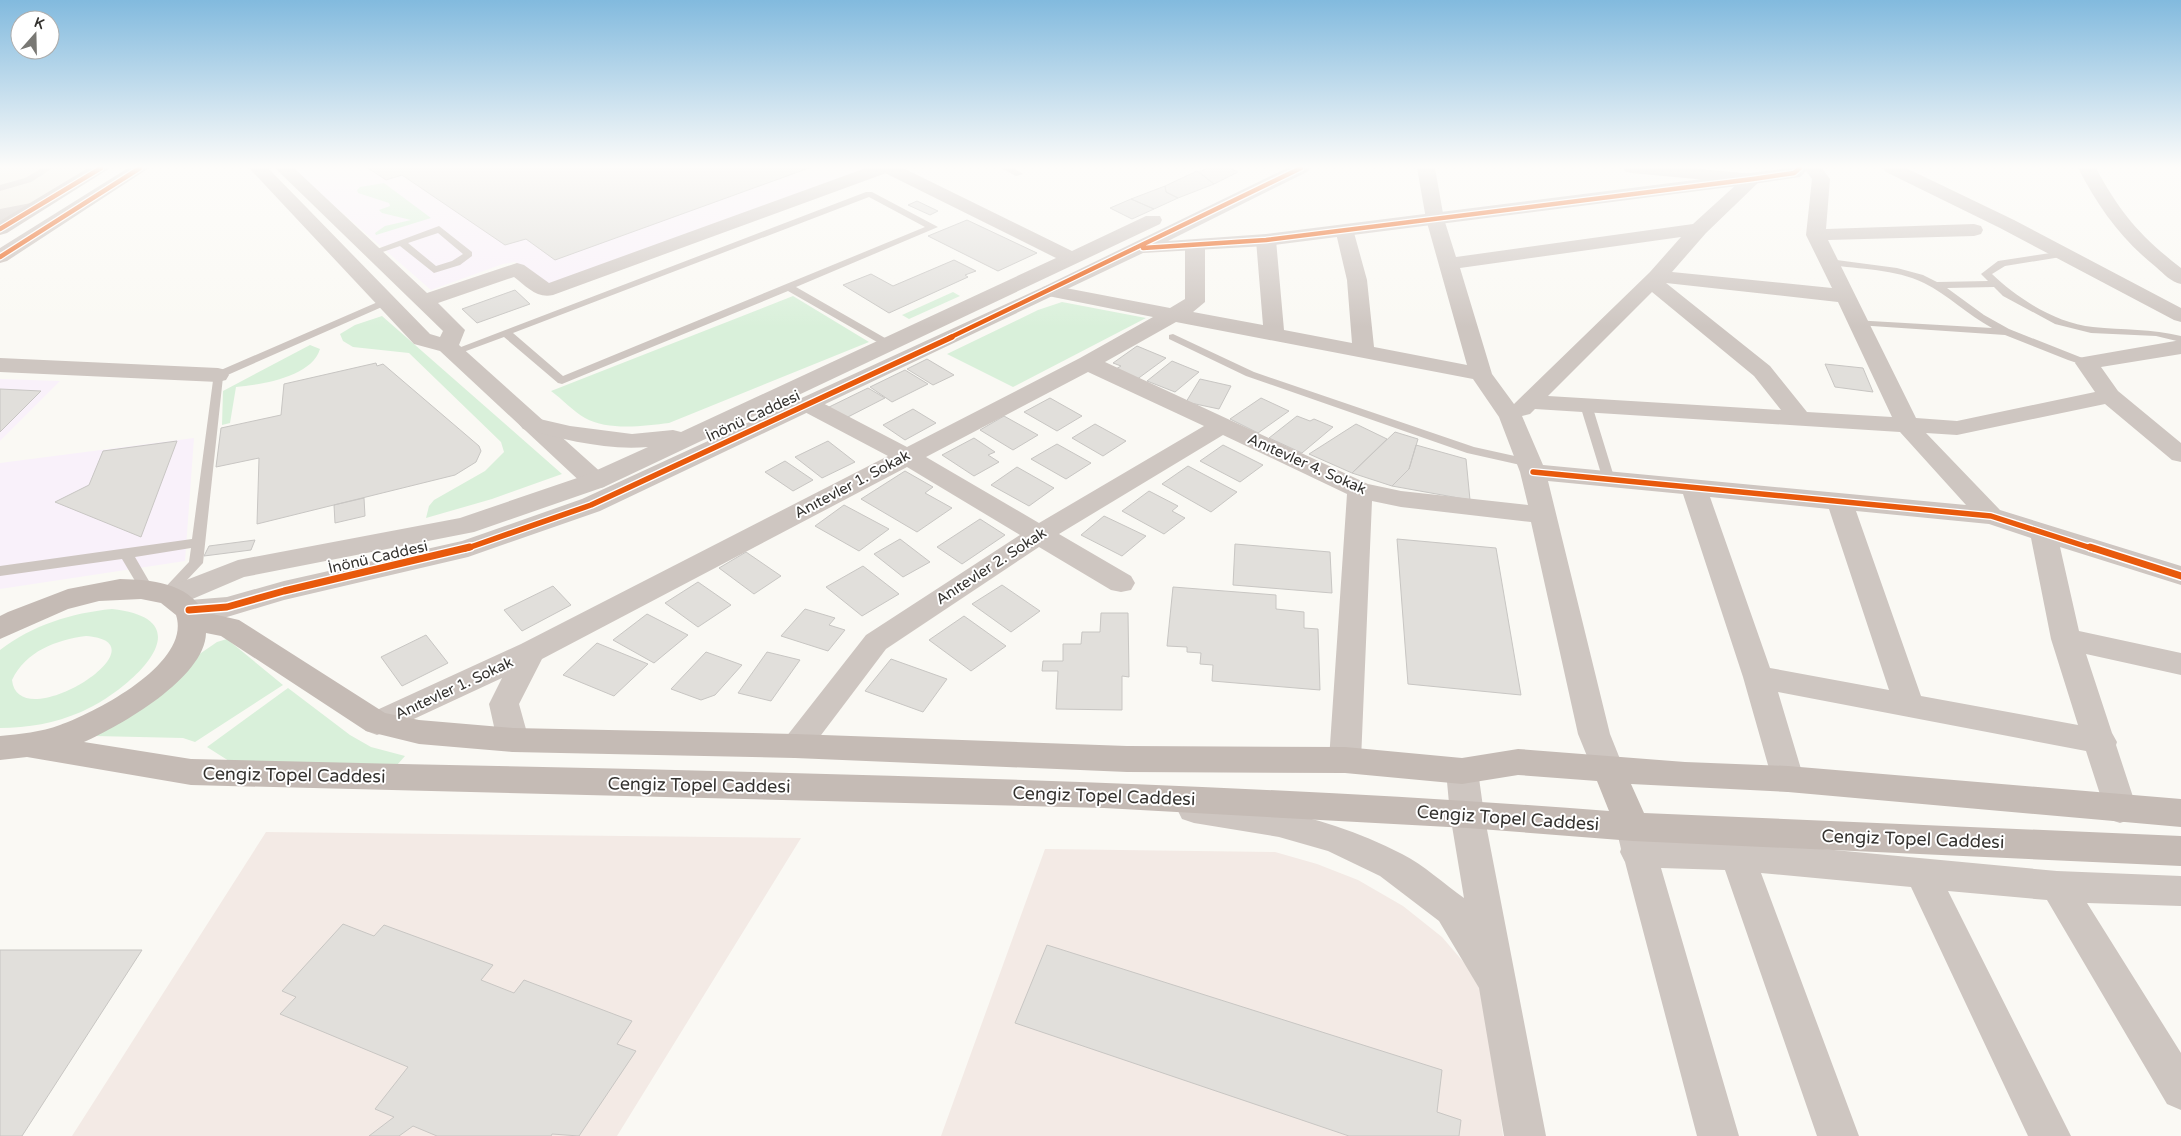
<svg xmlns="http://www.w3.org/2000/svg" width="2181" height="1136" font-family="'Varela Round',sans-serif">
<rect width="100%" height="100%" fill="#faf9f4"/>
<path fill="#f9f1fa" d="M291,168H868L550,285L515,262L503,264L431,290Z
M0,379L60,381L0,441Z
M194,438L185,561L0,589V463Z"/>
<path fill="#eeeadf" d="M0,168H93L0,226Z"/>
<path fill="#f3eae5" d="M266,832L801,838L617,1136H72Z
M1045,849L1275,852L1317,864L1358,880L1403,906L1442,937L1466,965L1486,1000L1503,1136H941Z"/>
<path fill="#d9f0da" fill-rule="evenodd" d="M384,183L431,218L376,235L375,233L385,226L411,220L382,213L379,210L390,206L389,203L358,193L357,190L360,187Z
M953,292L960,296L909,319L902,315Z
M793,296L869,342L669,423C644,426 608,431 585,418C573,411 562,399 551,391Z
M1062,302L1146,318L1013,387L947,354L1038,310Z
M382,316L562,474L492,499L426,518L429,506L434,500L485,471L504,452L501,442L409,353L353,347L343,341L340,334L355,325Z
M310,345L320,349C312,377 260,385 236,387L230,423L222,425L223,391Z
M112,609C211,620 126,693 81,712C55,723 28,728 0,728V650C33,625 71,613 112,609ZM86,636C171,642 18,739 12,680C26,651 56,640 86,636Z
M227,639L283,685L195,742L183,738L95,736L201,653L217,642Z
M288,688L350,735L371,747L405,756L397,765L229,761L207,747Z"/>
<path fill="#e1dfdb" stroke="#c8c6c3" d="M368,168H809L555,260L526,239L505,245L402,175L386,180Z
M1208,168H1229L1238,172L1214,184L1199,172Z
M1197,171L1214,184L1178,198L1166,192L1165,186Z
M1165,186L1166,192L1178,198L1154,209L1131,199Z
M1131,199L1154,209L1132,219L1110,208Z
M917,201L938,211L930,215L908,205Z
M967,220L1037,253L998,271L928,236Z
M954,260L976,271L965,275L968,277L889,313L843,285L871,274L893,286Z
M515,290L530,304L477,323L462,309Z
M1137,346L1166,358L1136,380L1114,370L1121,366L1113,363Z
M927,359L954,375L933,385L907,369Z
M1172,361L1199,372L1175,392L1147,381Z
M376,363L377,366L383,364L479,446L481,451L476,462L455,475L257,524L259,458L216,467L221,428L281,415L284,384Z
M1825,364L1863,368L1873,392L1835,387Z
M905,370L928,384L892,402L870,387Z
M1200,379L1231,386L1219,409L1186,402Z
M868,388L885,398L842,420L825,409Z
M0,389L41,391L0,432Z
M1050,398L1082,416L1057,431L1024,412Z
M1261,398L1289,411L1258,433L1230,419Z
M913,409L936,423L905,440L883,425Z
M1004,416L1038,435L1013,450L980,430Z
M1297,416L1310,421L1314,419L1333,427L1302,453L1269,438Z
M1095,424L1126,441L1103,456L1072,438Z
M1356,424L1387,439L1352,473L1309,454Z
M1395,432L1418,439L1409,469L1392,486L1352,473Z
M974,438L995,452L988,455L999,462L974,476L942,455Z
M177,441L141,537L55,502L89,485L103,451Z
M828,441L855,462L822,478L795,457Z
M1057,444L1091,463L1066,479L1031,459Z
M1223,445L1263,465L1240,482L1200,461Z
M1416,445L1466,459L1470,500L1392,486L1409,469Z
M785,461L813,480L793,491L765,472Z
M1188,466L1237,492L1211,512L1162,484Z
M1017,467L1054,488L1029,506L991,485Z
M905,471L933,487L925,493L952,508L917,532L861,499Z
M1149,491L1178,506L1172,511L1185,518L1164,534L1122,511Z
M364,498L365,516L335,523L334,505Z
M844,505L889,529L859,551L815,526Z
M1104,516L1146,536L1122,556L1081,535Z
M980,519L1005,535L962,564L937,547Z
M900,539L930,562L903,577L874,554Z
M1397,539L1496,548L1521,695L1408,684Z
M255,540L251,550L204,556L209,546Z
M1235,544L1330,552L1332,593L1233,585Z
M746,552L781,576L754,594L719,568Z
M863,566L899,594L862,616L826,587Z
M698,582L731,605L698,627L665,603Z
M1002,585L1040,611L1011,632L972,604Z
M553,586L571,605L522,631L504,610Z
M1173,587L1276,595V609L1304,612V628L1318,629L1320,690L1212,681L1213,665L1200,664L1201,653L1187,652V647L1167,646Z
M805,609L835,618L829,625L845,630L828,651L781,636Z
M1101,613H1128L1129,677L1122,676V710L1056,709L1058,671H1042L1043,661H1063V644H1081L1082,632H1100Z
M647,614L688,635L654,663L613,640Z
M964,616L1006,646L971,671L929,640Z
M426,635L448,663L402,686L381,657Z
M597,643L648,664L614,696L563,675Z
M706,652L742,665L715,695L701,700L671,689Z
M767,652L800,660L771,701L738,693Z
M891,659L947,679L923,712L865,691Z
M343,924L374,936L384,925L493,965L481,980L514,993L524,980L632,1021L617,1044L636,1051L579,1136L552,1134L551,1136H437L413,1126L399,1136H369L394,1117L375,1109L408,1067L280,1014L296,997L282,991Z
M1047,945L1442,1070L1437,1112L1461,1120L1459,1136H1349L1015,1023Z
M0,950H142L22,1136H0Z"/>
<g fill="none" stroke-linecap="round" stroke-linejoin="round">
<path fill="#cec6c1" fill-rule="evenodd" d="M42,168H53L31,182L0,191V185L25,178Z
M1001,168H1013L1023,174L1016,176Z
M866,192H872L938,227L796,287L892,342V346H884L788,291L562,384L558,383L504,337L458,354L454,355L448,352ZM869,197L925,227L563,376L513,333Z
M439,226L472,252V256L460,265L434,273L400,246L374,255L369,252ZM438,233L463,254L452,261L436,266L408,243Z
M2064,251L2069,254L2067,256L2005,266L1992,274C2018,299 2056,323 2093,327C2123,330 2152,329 2181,336V342L2156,336L2091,333L2055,324L2003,296L1994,287L1947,288L1984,315L2009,329L2090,361V365L2086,366L2068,360L2005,335L1857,325L1852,322L1853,320L1992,328C1968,315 1948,295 1924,283C1895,269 1860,269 1829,265L1824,262L1829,259L1897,268L1923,275L1937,282L1988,281L1981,274L1998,261Z
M387,298L392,301L391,303L223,377L203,563L171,597H161L159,594L189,562L191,548L135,557L153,588L146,593L141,591L122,559L0,576V566L192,539L214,373Z
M1173,334L1254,372L1474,447L1533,460L1535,463L1529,467L1467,453L1246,376L1169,339V335Z
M1586,401L1592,405L1615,480L1613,483H1605L1603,480L1580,405Z"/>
<path fill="#cec6c1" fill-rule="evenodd" d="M249,168H268L430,334L440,337L443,331L275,168H294L427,293L517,263L524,265L549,283L866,168H892L889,172L553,295C537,299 526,286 514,277L438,303L465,330L459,345L604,475L608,481L604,487L595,489L586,487L440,351L414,344Z
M1417,168H1435L1444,219L1456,257L1693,224L1738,183L1632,173L1626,172L1623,168H1691L1753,174L1759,175L1762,179L1706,233L1672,272L1832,288L1806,235L1812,179L1804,168H1822L1830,179L1826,229L1974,224L1981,226L1983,230L1981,234L1974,236L1828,240L1916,418L1957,421L2095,392L2075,363L2078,358L2181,340V354L2101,367L2118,391L2181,443V462L2172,460L2105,404L1957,435L1926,433L2000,510L2181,566V585L2060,547L2079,631L2181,653V675L2086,654L2112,733L2117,742L2116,745L2137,809L2132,819L2120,823L2108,819L2086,751L1778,692L1804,779L1800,788L1788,792L1776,788L1772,779L1743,677L1683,494L1548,481L1610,734L1624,769L1620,778L1608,782L1596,778L1578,734L1531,522L1401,507L1372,501L1361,760L1356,769L1345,773L1334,769L1329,760L1347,494L1223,435L1059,534L1131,576L1135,583L1131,590L1121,592L1111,590L1039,547L886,649L806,755L795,758L784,755L779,746L866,635L1020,535L907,467L542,659L519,704L529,740L524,749L513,752L502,749L497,740L489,704L502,678L388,731L377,735L366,731L361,723L366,715L521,644L888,456L799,409L795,404L799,399L807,397L815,399L907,447L1080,358L1153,317L1043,295L1040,291L1043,287L1050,285L1170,308L1185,299V246L1188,242H1202L1205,246V302L1193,312L1263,325L1256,240L1259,236H1273L1276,240L1284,330L1352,343L1347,280L1335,229L1337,225H1351L1353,229L1367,280L1374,347L1467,365L1426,219ZM1681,237L1650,272L1514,404L1492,374L1460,268ZM1666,283L1838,302L1892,417L1807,412L1770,366ZM1652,292L1754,376L1781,410L1548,396ZM1176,322L1473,379L1499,417L1520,472L1528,505L1401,491L1368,484L1105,362ZM1088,372L1204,426L1039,523L926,457ZM1535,409L1900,432L1966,505L1543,465L1522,416L1530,414ZM1710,497L1829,509L1889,690L1770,668ZM1856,511L1989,524L2031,538L2051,639L2078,725L1921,696Z
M1883,168H1906L2014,220L2181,308V322L2174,320L2000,228L1886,172Z
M2078,168H2096C2120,213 2141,237 2181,268V284C2171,282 2164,274 2156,267C2121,239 2099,208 2078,168Z
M0,358L218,368L226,370L229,375L226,380L218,382L0,372Z
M1635,822L1647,826L1653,838L1737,841L2057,871L2181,876V906L2087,903L2181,1053V1110L2167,1104L2047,900L1948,891L2071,1136H2028L1911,887L1761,873L1859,1136H1817L1725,870L1661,868L1739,1136H1697L1625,862L1620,852L1621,849L1618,836L1623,826Z"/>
<path fill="#cec6c1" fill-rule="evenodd" d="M880,168H903L1072,251L1146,216H1160L1162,220L1160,224L604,487L474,532L244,577L190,600L227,597L284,581L462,541L582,499L1043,287L1287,168H1310L1307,172L1168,241L1266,234L1789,168H1809L1800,177L1753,184L1266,246L1143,253L600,511L468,557L284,600L227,617L189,620L179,617L175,610L178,604L173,606L163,603L159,596L163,589L238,560L460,518L586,475L648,447C607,451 563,439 523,429L519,424L523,419L531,417L570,426L632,434L673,430L681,432L1056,258L883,172Z
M31,203L38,205L40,209L38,213L0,221V209Z
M1462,758L1474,762L1478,771L1484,814L1546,1136H1504L1479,988L1439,921L1380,876L1328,851L1279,837L1194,823L1182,819L1177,809L1182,799L1194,795C1268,807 1335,819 1402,854C1424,865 1444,884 1464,898L1450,814L1446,771L1450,762Z"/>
<path fill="#c5bbb5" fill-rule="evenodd" d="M88,168H110L7,233L0,235V221Z
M128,168H149L7,261L0,263V248Z
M120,579C152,580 186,582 204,612L239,620L385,713L419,720L513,728L795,734L1127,746L1345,747L1462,758L1518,749L1685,762L1788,766L2181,799V827L1788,792L1631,784L1644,813L2181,836V866L1633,841L1467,828L1104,808L191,785L27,757L0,760V736C20,734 41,732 60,725C96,712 192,663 176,615L161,603L141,599L99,601L68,609L0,639V616L8,612L68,589ZM206,633L221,636L366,731L419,744L513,752L795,758L1127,772L1345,773L1462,784L1518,775L1597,781L1609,811C1138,775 664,771 191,759L84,742C120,726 205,678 206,633Z"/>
<g stroke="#fff" stroke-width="7">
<path id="cycleway-far2" d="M0,229L101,168
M1143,248L1266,240L1753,179L1794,173L1800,168
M0,257L140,168
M949,338L1301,168"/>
</g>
<g stroke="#fff" stroke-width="8">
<path id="cycleway-far1" d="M1533,472L1991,516L2094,549
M465,549L591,505L952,337"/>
</g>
<g stroke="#fff" stroke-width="10">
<path id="cycleway" d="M2090,547L2181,576
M189,610L227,607L284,591L470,547"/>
</g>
<use href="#cycleway-far2" stroke="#e8590c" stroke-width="4.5"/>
<use href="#cycleway-far1" stroke="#e8590c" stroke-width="5.5"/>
<use href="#cycleway" stroke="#e8590c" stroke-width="7"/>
</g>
<linearGradient id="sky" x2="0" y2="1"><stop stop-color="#82bade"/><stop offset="0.51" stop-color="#fdfcfa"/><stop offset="1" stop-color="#fdfcfa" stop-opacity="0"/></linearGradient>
<rect width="2181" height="327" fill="url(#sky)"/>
<g text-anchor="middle" stroke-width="4" stroke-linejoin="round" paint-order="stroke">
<g font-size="15" fill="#34322f" stroke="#fff">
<text transform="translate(753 416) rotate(-25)" y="5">İnönü Caddesi</text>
<text transform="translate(1307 464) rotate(24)" y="5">Anıtevler 4. Sokak</text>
<text transform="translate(852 484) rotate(-28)" y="5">Anıtevler 1. Sokak</text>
<text transform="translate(378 557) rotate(-13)" y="5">İnönü Caddesi</text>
<text transform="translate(991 566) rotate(-33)" y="5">Anıtevler 2. Sokak</text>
<text transform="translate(454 688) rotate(-25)" y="5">Anıtevler 1. Sokak</text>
</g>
<g font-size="18" fill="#34322f" stroke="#fff">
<text transform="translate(294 775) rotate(1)" y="6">Cengiz Topel Caddesi</text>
<text transform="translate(699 785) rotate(1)" y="6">Cengiz Topel Caddesi</text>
<text transform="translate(1104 796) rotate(2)" y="6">Cengiz Topel Caddesi</text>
<text transform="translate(1508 818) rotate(4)" y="6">Cengiz Topel Caddesi</text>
<text transform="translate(1913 839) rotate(2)" y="6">Cengiz Topel Caddesi</text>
</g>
</g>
<g transform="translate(35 35) rotate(20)"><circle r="24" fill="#ffffff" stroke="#aeadac"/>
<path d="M0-4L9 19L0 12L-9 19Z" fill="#797874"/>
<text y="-8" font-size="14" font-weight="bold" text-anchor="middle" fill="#34322f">K</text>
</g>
</svg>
